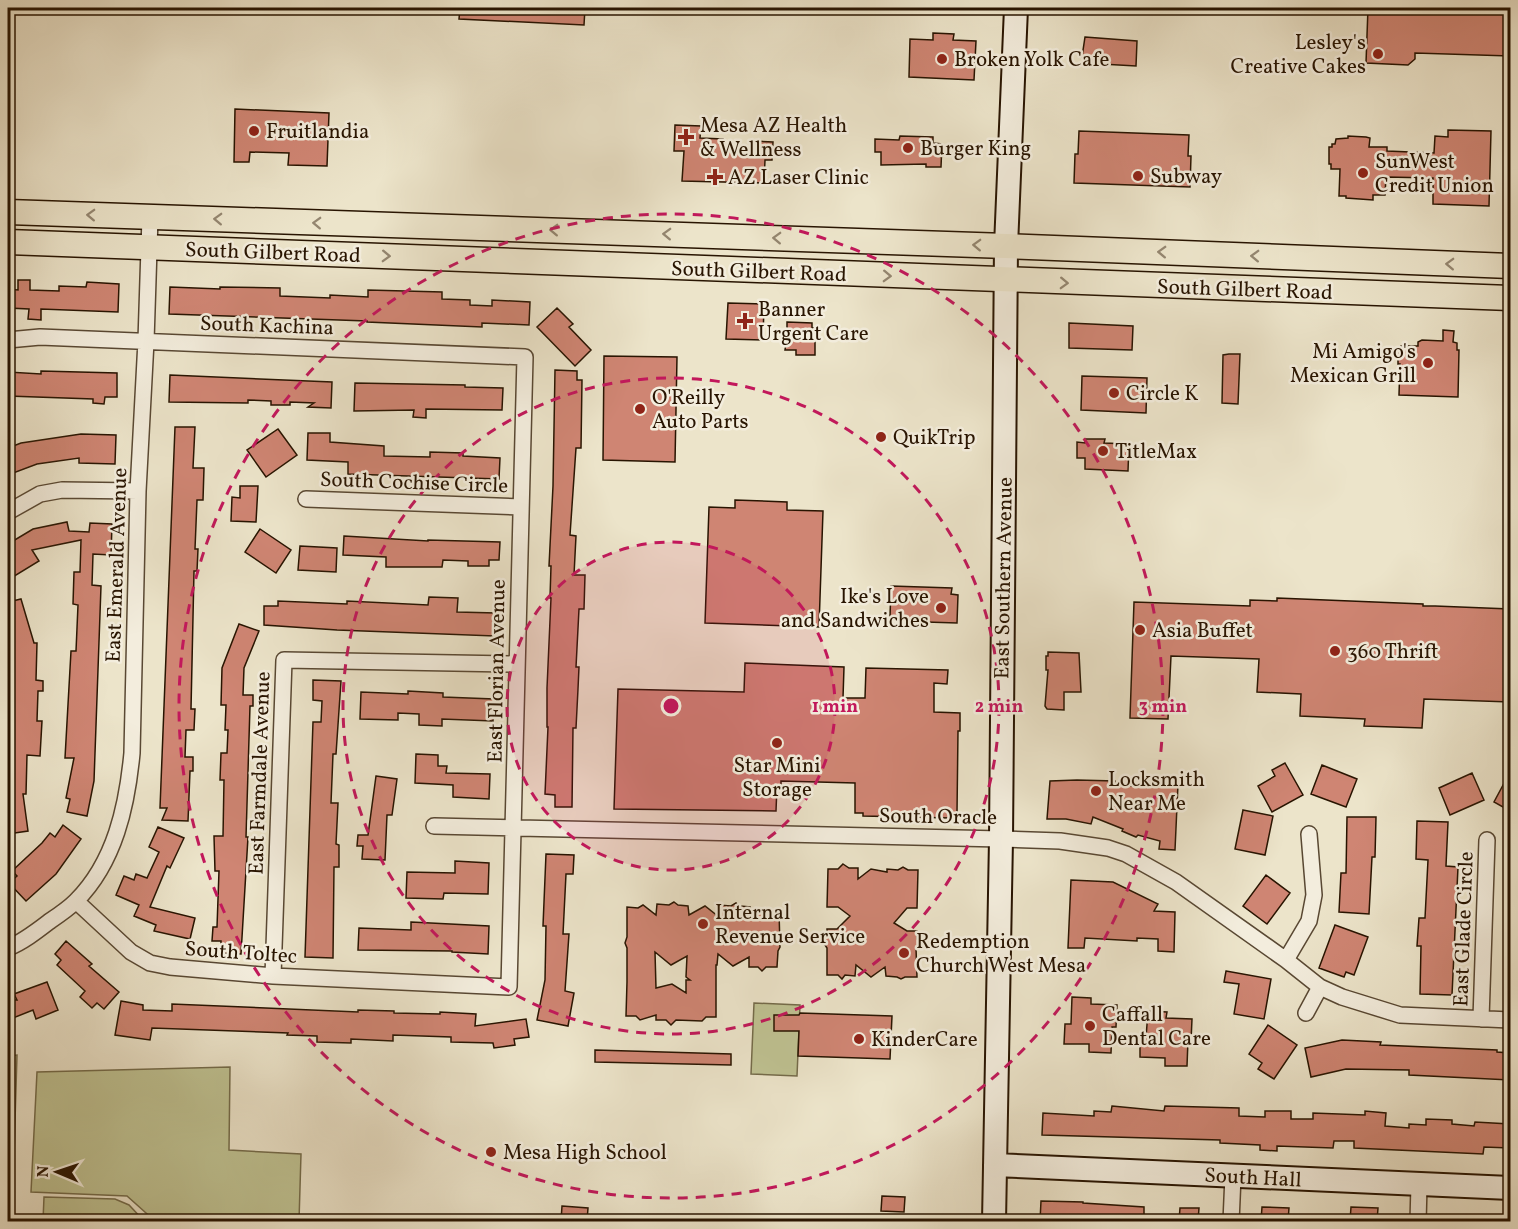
<svg xmlns="http://www.w3.org/2000/svg" width="1518" height="1229" font-family="Vollkorn,serif">
<rect width="100%" height="100%" fill="#ece4ca"/>
<filter id="stains"><feTurbulence type="fractalNoise" baseFrequency=".00333" numOctaves="4"/><feColorMatrix values="0 0 0 0 .2 0 0 0 0 .09 0 0 0 0 .02 0 0 0 .5 -.17"/></filter>
<radialGradient id="worn" r=".72"><stop offset=".6" stop-color="#630" stop-opacity="0"/><stop offset="1" stop-color="#630" stop-opacity=".3"/></radialGradient>
<path fill="#bfc292" stroke="#746b4a" stroke-width="1.5" d="M754,1003L800,1005L797,1076L751,1074Z
M17,1055L12,1221H8V1056Z
M230,1067L229,1150L301,1154L299,1221H155L127,1196L31,1192L37,1072Z
M44,1197L115,1199L129,1205L144,1221H43Z"/>
<path fill="#cf8573" stroke="#281401" stroke-width="1.5" fill-rule="evenodd" d="M460,8H585L584,25L459,19Z
M1368,8H1416V10L1510,13V56L1415,53V59L1408,65L1366,63Z
M933,33L954,34L953,40L976,41L974,80L909,77L910,39L933,40Z
M1085,37L1137,41L1136,66L1084,63L1085,57H1082Z
M235,109L329,113L327,166L288,165L289,153L250,152L249,162H234Z
M675,125L701,126L700,138L723,139L722,148L750,149L751,141L773,142L772,160H765L764,183L682,181L684,151H674Z
M1448,130L1491,131L1489,206L1433,204V178L1386,177L1385,195H1373V200L1346,198V196H1339L1340,169H1331V164H1329V147H1332V144H1335L1336,139L1348,138V136L1366,137L1370,138L1369,147H1387V151L1434,153L1435,136L1448,137Z
M1079,131L1189,135L1188,156H1191L1190,187L1074,183L1075,154H1078Z
M900,136L933,137V143L942,144L941,167H926V164L881,165V152H875V139L899,140Z
M18,280H30V290L59,291V286L86,287L87,282L119,284L118,312L41,309V320L28,319L29,309L8,308V289L18,290Z
M170,287L220,289V287L280,288V296L330,298V295L368,297V290L442,292V299L470,300V305L492,306V300L530,302L529,325L482,323V327L367,322V321L169,314Z
M728,303L764,304L763,340L726,339Z
M557,308L573,324L569,327L591,350L575,366L537,327Z
M787,322L812,323V328H815V355H796V350H785L786,343H782V331H787Z
M1069,323L1133,326L1132,350L1069,348Z
M1443,330L1454,331L1453,342L1457,343V350H1459L1458,397L1399,395L1400,364H1398V349H1401V346H1418V342L1422,340L1443,341Z
M1229,354H1240L1238,404L1222,403L1223,355Z
M604,356L677,357L675,462L603,460Z
M555,370L577,371V380H582L581,448H576L570,535L576,536L574,575H585L584,609H579L576,667H579L578,689L576,728H573L572,807H555V795L545,794L548,727H547V688L551,598H550L551,566H549L553,486Z
M41,371L117,373V397H105L104,404L93,403V399L8,396V372L41,374Z
M170,375L332,382L331,408L308,407L314,403L290,402V405H271V401L248,400V403L169,402Z
M1082,376L1147,378L1146,413L1081,410Z
M355,383L465,385V387L503,388L502,410L426,409V418L413,417L414,410L354,411Z
M175,427H195L193,468H204L203,500H197L195,549H198L197,571H194L191,709H195L194,730H186L185,757H193V771H190L188,821L162,820L167,808H160Z
M278,429L297,455L266,477L247,450Z
M308,433H330V442L384,446V456L430,457V452L463,453V456L500,458L499,479L348,474V462L307,460Z
M81,434L116,435L115,464L79,463V458L37,464L8,475V448L21,443Z
M1085,439H1105L1104,443L1129,444L1128,471L1085,469V458H1077V442L1085,443Z
M240,486H258L256,522L231,521L232,497L240,498Z
M735,500L787,502V510L823,511L819,627L705,623L709,507L735,508Z
M67,522L69,531L89,532L90,523L112,524L111,555L93,554L92,585L101,586L94,781L87,816L67,812L70,799L66,798L74,758H65L71,651H76L78,605L73,604L74,572H80L81,540L32,550L39,561L8,580V544L33,529Z
M260,529L291,550L276,573L245,552Z
M344,536L428,541V540L500,542L499,560H489V566H468V561L443,560L442,567H386V557L343,555Z
M300,546L337,548L336,572L298,570Z
M891,586L952,588L951,594L958,595L957,623L894,621L890,617Z
M429,597L458,598L457,612L496,613L495,636L337,630L264,625V606H278V601L347,604V601L428,605Z
M1277,598L1423,604V606H1435L1510,609V702L1424,699L1422,728L1364,726L1365,719L1300,716L1301,694L1257,692L1259,659L1171,656L1168,719L1130,718L1134,602L1250,606V600L1277,601Z
M21,599L34,643H37L36,680L43,681V691H38L37,721H42L40,756L27,755L26,794H23L28,831L8,834V704L9,679L13,680L14,623L8,625V602Z
M239,624L259,631L244,668L243,695H253V706H250L246,837H248L241,954L221,953V941H212L213,927H217L219,871H215L214,836H223L224,780H220L221,753H227L228,730H225L226,705H221L222,668Z
M1048,652L1079,653L1081,692H1064V710L1047,709L1045,706L1048,670H1046V656H1048Z
M745,663L844,667L843,698H865L866,668L948,670L947,684L934,683V712L960,713V731H958L957,813L951,818L863,816V813H855V783L781,781V786H777L776,811L614,809L618,689L744,692Z
M313,680L341,681L336,754H333L331,803H338L336,844L339,845V867H334L333,958L305,957L313,722H321L322,701L313,700Z
M408,691L443,693V697L494,699L493,721L442,719V726L419,725V714L398,713V720L360,719L361,692L408,694Z
M416,754L438,755V766H447L446,773L490,774L489,799L453,797V785L415,783Z
M1285,763L1303,795L1272,812L1258,786L1275,776L1272,770Z
M1322,765L1357,779L1346,807L1311,794Z
M1510,772V811L1494,802Z
M1472,773L1484,800L1450,815L1439,788Z
M376,776L397,779L392,815H387L385,860L362,859L363,846H357L358,835H368Z
M1077,780L1115,781V786H1139V783L1178,784L1175,850L1159,849L1160,841L1138,835L1136,837L1122,831L1123,829L1093,817L1091,824L1066,819H1047L1050,781Z
M1243,810L1273,816L1265,855L1235,849Z
M1347,817H1376L1375,857H1372L1369,914L1339,912L1341,873H1346Z
M1417,821L1448,822L1446,866L1458,867L1452,995L1420,994L1421,946H1417L1419,918H1425L1428,860L1416,859Z
M63,825L81,839L56,874L26,901L9,883L17,876L12,871L42,843L50,833L55,837Z
M158,827L184,838L170,868L167,866L150,907L195,918L190,939L154,931L156,925L134,916L139,905L116,895L124,876L134,880L136,874L147,878L159,852L149,847Z
M546,854L574,855L573,874H566L563,934H569L565,991L574,993L568,1026L537,1020L545,980L546,926H543Z
M455,861L489,863L488,894L444,893L443,899L406,898L407,872L455,873Z
M843,864L849,868H858V879L871,869L887,872V869L898,870L903,867L908,870H918L917,908H907L894,923L907,931H917V939L920,943L916,948L917,977H905L901,979L897,977L886,976L885,967L871,977L856,965L855,976L845,975L842,979L838,975H827V948L823,942L827,935V929H837L850,916L838,907H827L828,869H838Z
M1266,875L1290,893L1267,924L1243,906Z
M1071,880L1113,882L1158,904L1154,911L1175,912L1174,952L1158,951V939L1137,938V941L1085,938L1084,948H1068Z
M674,902L678,905L688,906L689,915L705,906L719,917V905L731,906L736,903L740,906L750,907V917L764,908L769,911H779L780,947L778,951L777,967H766L762,971L758,967H749V957L733,966L718,954L717,965H716V1017H706L702,1021L676,1020L671,1025L666,1020H656V1015L640,1020L636,1016H626L627,982V948L625,943L627,937V907L638,908L643,905L656,915L657,904L669,905ZM655,952L671,965L687,956L686,977L690,980H686V993L672,984L656,988Z
M411,922L489,926L488,954L452,952V951L358,950L359,928L411,930Z
M1335,925L1368,937L1354,975L1346,972L1344,977L1319,968Z
M66,941L92,964L89,966L119,992L104,1009L97,1003L92,1008L80,997L85,991L57,965L61,960L55,954Z
M1226,971L1271,979L1264,1019L1234,1014L1239,984L1224,982Z
M47,982L58,1010L36,1019L33,1010L8,1020V1000H17L14,994Z
M1072,997L1091,998V1004L1117,1005L1116,1027H1112L1111,1053L1089,1052V1044H1064L1065,1024H1071Z
M121,1001L143,1005V1010L172,1011V1004L358,1012V1010L394,1011V1013L440,1014V1012L476,1014L475,1026L526,1019L529,1037L514,1039L515,1045L494,1048L493,1043L451,1042V1037L393,1035V1041L351,1039V1043L317,1042V1036L287,1035L288,1033L152,1028L150,1040L115,1035Z
M1148,1011L1167,1012L1166,1018L1192,1019L1191,1041L1188,1040L1187,1066H1165V1058L1140,1057V1037L1146,1038Z
M800,1013L892,1016L890,1059L798,1056L799,1031H774V1015H799Z
M1268,1025L1297,1045L1274,1079L1258,1069L1262,1063L1249,1054Z
M1342,1040L1381,1042L1380,1045L1497,1050V1052L1510,1053V1080L1409,1075V1070L1346,1069L1311,1077L1305,1048Z
M595,1050L731,1054V1065L595,1062Z
M1112,1106L1164,1111L1165,1106L1239,1108V1116L1265,1117V1111H1291V1119H1313V1113L1365,1115V1111L1386,1113L1385,1126L1409,1128V1124L1426,1125V1119L1452,1120V1124L1474,1126L1475,1122L1510,1124V1148L1484,1147L1483,1154L1354,1148V1141H1334L1333,1148L1277,1146V1151L1260,1150V1145L1220,1143V1140L1042,1135L1043,1113L1094,1116V1111L1111,1112Z
M882,1196L905,1197L904,1212L881,1211Z
M1041,1201L1083,1202V1203L1144,1207V1221H1040Z
M562,1206L588,1208L587,1221H561Z
M1262,1207L1289,1208L1288,1221H1261Z
M1351,1207L1378,1208L1377,1221H1350Z
M1180,1208H1199L1198,1221H1179Z"/>
<g fill="none" stroke-linecap="round" stroke-linejoin="round">
<g stroke="#594833" stroke-width="18">
<path id="street" d="M8,340L40,337L525,357L509,987L273,976L170,967L150,963L131,952L76,901
M306,499L521,507
M8,512L40,494L62,490L138,491
M434,826L1001,839L1060,841L1108,848L1126,854L1176,882L1286,960L1320,987L1342,997L1400,1015L1510,1020
M8,948C23,942 37,931 50,921C59,915 68,909 76,901C115,862 127,806 132,753L138,491L146,341L150,217
M1286,960L1309,921L1314,895L1309,834
M273,976L284,660L517,664
M1306,1013L1320,987
M1481,1019L1487,840
M1231,1222L1233,1176
M1418,1222L1419,1185"/>
</g>
<g stroke="#281401" stroke-width="26">
<path id="secondary" d="M995,1165L1510,1188
M994,1222L1001,839L1006,246L1016,8"/>
</g>
<g stroke="#281401" stroke-width="27">
<path id="primary" d="M8,212L1006,246L1510,266
M8,242L1510,298"/>
</g>
<use href="#street" stroke="#f3eddd" stroke-width="15"/>
<use href="#secondary" stroke="#f3eddd" stroke-width="22"/>
<use href="#primary" stroke="#ece4ca" stroke-width="24"/>
</g>
<defs><path id="oneway-chevron" d="M-2-3.5L2.5 0L-2 3.5" fill="none" stroke-width="1.6" stroke-linecap="round" stroke-linejoin="round" transform="scale(1.5)"/></defs>
<g stroke="#948670">
<use href="#oneway-chevron" transform="translate(91 215) rotate(-178)"/>
<use href="#oneway-chevron" transform="translate(218 219) rotate(-178)"/>
<use href="#oneway-chevron" transform="translate(317 223) rotate(-178)"/>
<use href="#oneway-chevron" transform="translate(554 230) rotate(-178)"/>
<use href="#oneway-chevron" transform="translate(667 234) rotate(-178)"/>
<use href="#oneway-chevron" transform="translate(777 238) rotate(-178)"/>
<use href="#oneway-chevron" transform="translate(977 245) rotate(-178)"/>
<use href="#oneway-chevron" transform="translate(1162 252) rotate(-178)"/>
<use href="#oneway-chevron" transform="translate(386 256) rotate(2)"/>
<use href="#oneway-chevron" transform="translate(1255 256) rotate(-178)"/>
<use href="#oneway-chevron" transform="translate(1450 264) rotate(-178)"/>
<use href="#oneway-chevron" transform="translate(887 276) rotate(2)"/>
<use href="#oneway-chevron" transform="translate(1064 283) rotate(2)"/>
</g>
<circle cx="671" cy="706" r="164" fill="#c2185b" fill-opacity=".12"/>
<g fill="none" stroke="#c2185b" stroke-width="3" stroke-dasharray="10 8">
<circle cx="671" cy="706" r="164"/>
<circle cx="671" cy="706" r="328"/>
<circle cx="671" cy="706" r="492"/>
</g>
<g fill="#8f2418" stroke="#f3eddd" stroke-width="2">
<circle cx="1378" cy="54" r="6"/>
<circle cx="942" cy="59" r="6"/>
<circle cx="254" cy="131" r="6"/>
<path d="M683 128h6v6h6v6h-6v6h-6v-6h-6v-6h6z"/>
<circle cx="908" cy="148" r="6"/>
<circle cx="1363" cy="173" r="6"/>
<circle cx="1138" cy="176" r="6"/>
<path d="M712 168h6v6h6v6h-6v6h-6v-6h-6v-6h6z"/>
<path d="M742 312h6v6h6v6h-6v6h-6v-6h-6v-6h6z"/>
<circle cx="1428" cy="363" r="6"/>
<circle cx="1114" cy="393" r="6"/>
<circle cx="640" cy="409" r="6"/>
<circle cx="881" cy="437" r="6"/>
<circle cx="1103" cy="451" r="6"/>
<circle cx="941" cy="608" r="6"/>
<circle cx="1140" cy="630" r="6"/>
<circle cx="1335" cy="651" r="6"/>
<circle cx="777" cy="743" r="6"/>
<circle cx="1096" cy="791" r="6"/>
<circle cx="703" cy="924" r="6"/>
<circle cx="904" cy="953" r="6"/>
<circle cx="1090" cy="1026" r="6"/>
<circle cx="859" cy="1039" r="6"/>
<circle cx="491" cy="1152" r="6"/>
</g>
<g text-anchor="middle" stroke-width="5" stroke-linejoin="round" paint-order="stroke">
<g font-size="21" fill="#281401" stroke="#f3eddd" text-anchor="start">
<text x="1366" y="49" text-anchor="end">Lesley's<tspan x="1366" dy="24">Creative Cakes</tspan></text>
<text x="954" y="66">Broken Yolk Cafe</text>
<text x="700" y="132">Mesa AZ Health<tspan x="700" dy="24">&amp; Wellness</tspan></text>
<text x="266" y="138">Fruitlandia</text>
<text x="920" y="155">Burger King</text>
<text x="1375" y="168">SunWest<tspan x="1375" dy="24">Credit Union</tspan></text>
<text x="1150" y="183">Subway</text>
<text x="728" y="184">AZ Laser Clinic</text>
<text x="758" y="316">Banner<tspan x="758" dy="24">Urgent Care</tspan></text>
<text x="1416" y="358" text-anchor="end">Mi Amigo's<tspan x="1416" dy="24">Mexican Grill</tspan></text>
<text x="1126" y="400">Circle K</text>
<text x="652" y="404">O'Reilly<tspan x="652" dy="24">Auto Parts</tspan></text>
<text x="893" y="444">QuikTrip</text>
<text x="1115" y="458">TitleMax</text>
<text x="929" y="603" text-anchor="end">Ike's Love<tspan x="929" dy="24">and Sandwiches</tspan></text>
<text x="1152" y="637">Asia Buffet</text>
<text x="1347" y="658">360 Thrift</text>
<text x="777" y="772" text-anchor="middle">Star Mini<tspan x="777" dy="24">Storage</tspan></text>
<text x="1108" y="786">Locksmith<tspan x="1108" dy="24">Near Me</tspan></text>
<text x="715" y="919">Internal<tspan x="715" dy="24">Revenue Service</tspan></text>
<text x="916" y="948">Redemption<tspan x="916" dy="24">Church West Mesa</tspan></text>
<text x="1102" y="1021">Caffall<tspan x="1102" dy="24">Dental Care</tspan></text>
<text x="871" y="1046">KinderCare</text>
<text x="503" y="1159">Mesa High School</text>
</g>
<g font-size="21" fill="#281401" stroke="#f3eddd">
<text transform="translate(273 252) rotate(2)" y="7">South Gilbert Road</text>
<text transform="translate(759 271) rotate(2)" y="7">South Gilbert Road</text>
<text transform="translate(1245 289) rotate(2)" y="7">South Gilbert Road</text>
<text transform="translate(267 325) rotate(2)" y="7">South Kachina</text>
<text transform="translate(414 482) rotate(2)" y="7">South Cochise Circle</text>
<text transform="translate(116 565) rotate(-88)" y="7">East Emerald Avenue</text>
<text transform="translate(1003 578) rotate(-89)" y="7">East Southern Avenue</text>
<text transform="translate(496 671) rotate(-89)" y="7">East Florian Avenue</text>
<text transform="translate(259 773) rotate(-88)" y="7">East Farmdale Avenue</text>
<text transform="translate(938 816) rotate(1)" y="7">South Oracle</text>
<text transform="translate(1463 929) rotate(-88)" y="7">East Glade Circle</text>
<text transform="translate(241 952) rotate(4)" y="7">South Toltec</text>
<text transform="translate(1253 1177) rotate(3)" y="7">South Hall</text>
</g>
</g>
<circle cx="671" cy="706" r="9" fill="#c2185b" stroke="#f3eddd" stroke-width="3"/>
<g font-size="18" text-anchor="middle" font-weight="bold" fill="#c2185b" stroke="#f3eddd" stroke-width="5" stroke-linejoin="round" paint-order="stroke">
<text x="835" y="712">1 min</text>
<text x="999" y="712">2 min</text>
<text x="1163" y="712">3 min</text>
</g>
<rect width="1518" height="1229" fill="none" stroke="#ece4ca" stroke-width="30"/>
<rect x="9" y="9" width="1500" height="1211" fill="none" stroke="#281401" stroke-width="3"/>
<rect x="15" y="15" width="1488" height="1199" fill="none" stroke="#281401" stroke-width="1.5"/>
<g transform="translate(57 1172) rotate(272)" stroke="#f3eddd" stroke-width="4.5" paint-order="stroke">
<path d="M0-4.5L10 22L0 15L-10 22Z" fill="#281401"/>
<text y="-9" font-size="16" font-weight="bold" text-anchor="middle" fill="#281401">N</text>
</g>
<rect width="100%" height="100%" filter="url(#stains)"/>
<rect width="100%" height="100%" fill="url(#worn)"/>
</svg>
